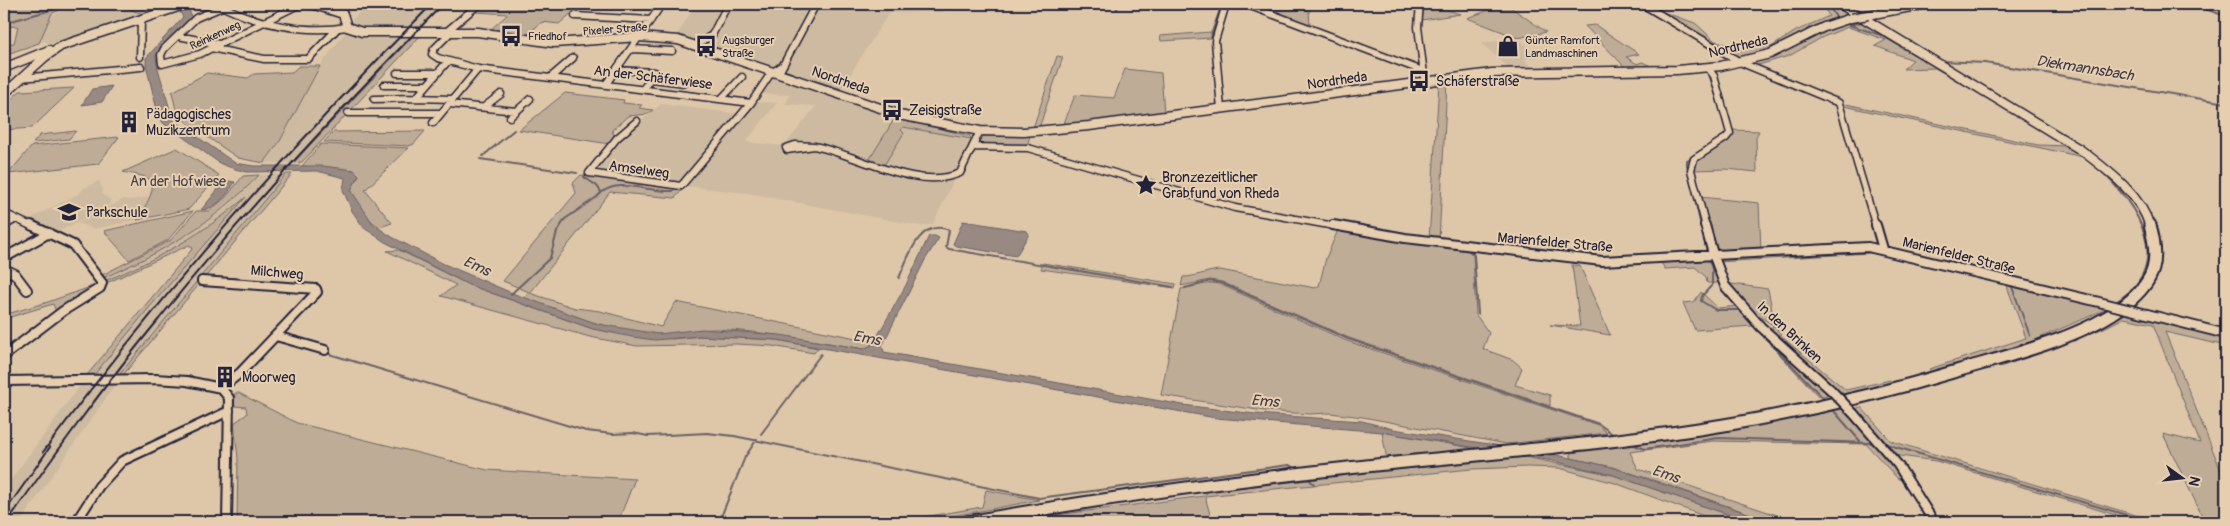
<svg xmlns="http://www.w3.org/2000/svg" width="2230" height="526" font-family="Pangolin,sans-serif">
<rect width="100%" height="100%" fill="#dec7a9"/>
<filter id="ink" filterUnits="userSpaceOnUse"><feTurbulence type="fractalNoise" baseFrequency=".02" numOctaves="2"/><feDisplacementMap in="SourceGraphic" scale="10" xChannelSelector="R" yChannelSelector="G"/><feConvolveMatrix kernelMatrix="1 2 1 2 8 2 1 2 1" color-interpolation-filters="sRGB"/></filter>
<g filter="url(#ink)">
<path fill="#cebaa0" d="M89,4H120L140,14L148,15L54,46L44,41L39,43L50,15Z
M368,4H445L420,29H358L350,25V22Z
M696,4H947L943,12L889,13L841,89L703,43L676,36Z
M346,31L414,36L293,163H264L280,141L320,66Z
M1518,38L1538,57L1524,59L1534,69H1510L1481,43Z
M777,76L895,118L869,159L903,127L971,139L968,150L933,224L921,226L747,193L685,186L754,102L777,103L746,142L784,146L816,106L785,104L790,95L760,94L774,77Z
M661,104L739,114L683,183L592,171L619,139Z
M286,174L120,373L94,375L148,309L241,201L208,227L177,246L116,276L107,280L105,277L148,257L192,232L227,207L259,175Z
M99,181L103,190L102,194L111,200L109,205L58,232L28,220L80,193L84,188Z
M149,197L137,220L94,229L78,223L124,199L130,200Z
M117,382L20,522H4V489L81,384L90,383L89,385Z"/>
<path fill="#bfac97" stroke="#706769" d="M4,4H29L56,8L68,7L52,13L39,43L4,55V44L14,43L18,26L4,27Z
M120,4H166L171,7C145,16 145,17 120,4Z
M483,4H582L559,24L542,22L523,38L489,31L508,14L476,12Z
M1249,4L1309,10L1310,27Z
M1506,4L1546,32L1518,38L1467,18Z
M1822,4H1835L1853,15L1744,60L1731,54L1743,48L1749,42L1771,47L1796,31L1829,16Z
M1424,7L1445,9L1460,14L1422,20Z
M1663,12L1695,23L1715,41L1739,47L1730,52L1723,51L1660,13Z
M1860,20L2037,127L1935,68L1903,69L1913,60L1875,46L1886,40L1848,27L1823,37L1789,56L1755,66L1750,64C1789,53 1821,29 1860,20Z
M1595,25L1639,54L1626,57L1637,64L1642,62L1656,68H1626L1585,26Z
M1211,32V38L1161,41L1160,36Z
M415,34H422L302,162L293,163Z
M1057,56L1063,57L1039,128H1033Z
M299,66H320L280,141L264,163L238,158L187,123L176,110L172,92L207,73L248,78L254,74L292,72Z
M1125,69L1161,73L1164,113L1063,126L1075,95L1114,98Z
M1447,82L1439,241L1429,240L1439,83Z
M74,88L32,128L4,130V106L20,91Z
M565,93L624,100L623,103L642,105L639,108L653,110L648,114L628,116L612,130L615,138L610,144L519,130Z
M1846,104L2038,145L2068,146L2083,157L1844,106Z
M895,118L970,136L971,139L903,127L901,130L904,133L884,165L869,160Z
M1732,130L1759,131L1756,137L1757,172L1726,169L1694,170L1695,162L1729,139L1733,133Z
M76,131L69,139L33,143L40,135Z
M425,131L414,144L409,146L324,142L333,132Z
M984,136H1030L1027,146L977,144Z
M119,137L98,164L8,174L32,146Z
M321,144L409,148L365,190L392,223L380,227C366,220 358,203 351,190L359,175L354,170L302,166Z
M177,148L219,175L189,209L137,220C142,212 158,188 150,180C145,175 131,174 123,172Z
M286,174H292L123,375H119Z
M259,175C215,222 163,252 105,277L102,275L171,240L196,211H209L226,197L243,176Z
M581,175L682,190L675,198L610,192L530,293L575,308L600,311L661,327L676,302L866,340L873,344L864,349C816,341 767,332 717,329C697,329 677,335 657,334C611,331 567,315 525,298L529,292L503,281L576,193L573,183Z
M246,197L148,309L94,375H87L193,248L189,245L109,282L107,280C157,259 205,233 246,197Z
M1700,197L1759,203L1761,251L1719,254L1714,250Z
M193,211L168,240L129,260L104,231Z
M1338,230L1467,250L1473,255L1476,315L1489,333L1483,349L1513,360L1522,368L1515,385L1550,395V406L1349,338L1222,282L1210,280L1181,286L1183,277C1196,277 1206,271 1220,270L1315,288L1319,286L1326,258Z
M1868,249L2000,281L2001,284L1983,278L1884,254L1869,253L1718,262L1717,258Z
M399,250L469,285L593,329L673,339L700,336L777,340L818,348L814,353L772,346L736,344L637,346L590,337L441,296L456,285L387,251Z
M1708,258L1712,260L1719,283H1707L1706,277L1695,267L1665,269L1660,261Z
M1043,263L1176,284L1175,288L1041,269Z
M1572,265L1580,266L1610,335L1550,325L1580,326Z
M2005,281L2111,307L2028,343L1933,374L1929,369L2026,338Z
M1211,283L1219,284L1347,341L1598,425L1607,433L1506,444L1363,417L1330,413L1310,414L1264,411L1161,395L1181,289Z
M1725,283L1768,289L1775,326L1782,337L1846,390L1890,380L1893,383L1841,396L1767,329L1774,326L1749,309Z
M96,285L98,288L57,314L53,304L4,319V315L48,302Z
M1701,292L1718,308L1739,306L1754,323L1753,326L1695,330L1683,303L1694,302Z
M2129,311L2226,335V346L2165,332L2226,483V522H2205L2163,434L2200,443L2153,324L2124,318L2104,328L2043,352L2000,367L1998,364L2111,321Z
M1756,329H1761L1831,394L1819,397Z
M235,393H239L297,423L487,470L635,479L618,522H237L238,458L234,423L247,414L246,407L234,406Z
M1861,407L1891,441L2135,515L2167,522H2139L1936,461L1893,455L1854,409Z
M1843,409L1882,451L1904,479H1898L1866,444L1713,441L1630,452L1638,469L1798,522H1773L1659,482L1612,467L1571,458V453L1738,429Z
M1382,432L1477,449L1391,459L1386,455Z
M1525,457L1613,475L1750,522H1720L1615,483L1559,468L1528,467L1471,469L1205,496L1212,522H1002L1204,496L1208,491L1318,479L1317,478L1330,476Z
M986,490L1039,500L921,522H895L982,507Z"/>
<path fill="#988982" stroke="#696066" d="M169,4C182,4 191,4 191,20L167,42L156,56L157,65L173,120L235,163L254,166H323L354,170L359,175L351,190L373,224L392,237L444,264L512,293L598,324L658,334L702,329L780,335L864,349L873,344L906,285L929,236H935L939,238L925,260L882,346L884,352L1183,405L1255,414L1362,421L1393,429L1552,454L1612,467L1773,522H1750L1613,475L1553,461L1382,432L1216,418L777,340L700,336L655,340L632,337L593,329L469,285L385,242L364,228L352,211L343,190L345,178L317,171L247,172L235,169L221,164L163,123L158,114L146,65V58L183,17L178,9Z
M112,86L102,102L82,105L92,89Z
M228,181L235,182C227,195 217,209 201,210L224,182Z
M963,221L1027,231L1029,234L1016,256L956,246L953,244Z"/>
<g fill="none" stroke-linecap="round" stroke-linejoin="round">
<path stroke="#696066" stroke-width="2" d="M1828,4L1837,19
M2190,4L2226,16
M1117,9L1118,4
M4,23L62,7
M1849,25L1881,35L1924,60
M1850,25L1862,22
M1212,41V32L1222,4
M703,44L734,55
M1418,54L1420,67
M1942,61L1985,63L2226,103
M786,71L799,76
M1709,74L1719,105
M809,79L840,89L838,91
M483,156L514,130
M1694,156L1687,160V165L1707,252
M480,159L577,173
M2096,166C2136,203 2179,264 2114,303
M585,175L584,177L597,186L601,192
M1468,249L1474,255L1478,314
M1709,260L1712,269V285L1702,296L1701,301L1716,310H1740L1753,324
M899,278C908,258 919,218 949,230L946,247L949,249L1173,287
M2011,284L2030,336
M1185,288L1210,281L1221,283L1348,339L1599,424L1614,435
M2045,293L2059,297L2061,295
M511,294L550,258L557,232L565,219L597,197C615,175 650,193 673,191
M1761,333L1824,399
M326,353L586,431L613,434L633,433L648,436L707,433L734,436L1039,498L1289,465L1297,469
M1834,411L1860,441
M761,434L821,354
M1629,443L1645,449L1718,438L1871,443
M1886,444L2150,522
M1306,477L1314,484
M1359,518L1431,522
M719,522L745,457L757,439"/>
<g stroke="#22223b" stroke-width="9">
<path id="minor-far1" d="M218,4C255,24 305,34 347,27
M1245,4L1423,71
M1420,4L1418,27L1425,82
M1642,4L1742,63L1839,103L1876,227
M222,7L196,18L164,49L161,55L162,64L200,54L300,4
M575,16L651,20
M139,20L141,22L140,57
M446,32L479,4
M451,32L434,49L432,54L438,58L478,69L751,103
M178,36L219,44
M696,45L712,35L728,4
M211,48L264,59H308L337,29
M632,49L672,51
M448,61L416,98L452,99
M781,69L816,4
M616,70L655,72L643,89
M397,73H437
M551,77L573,58
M21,78L141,67
M652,79L685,83
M606,84L662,4
M384,85H426
M374,99L416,98
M721,99L742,77
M449,104L516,111
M484,107L501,94
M1221,109L1215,41L1226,4
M348,113H441
M510,117L530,99
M637,121L617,138L589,173L681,186L751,103L771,73L782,66
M433,123L478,69
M795,145L814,146L787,150L786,148Z
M814,146C856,154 918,192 960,173L980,131
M973,147L1028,148L1235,208L1340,227
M4,213L33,227
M4,226L16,219
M1706,227L1691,170L1694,159L1726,138L1730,133L1714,76L1708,68"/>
</g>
<g stroke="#22223b" stroke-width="12">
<path id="minor" d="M1333,225L1405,238L1602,261L1868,247L2095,301
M1705,225L1713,254L1725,286L1761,327L1831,390
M1876,225L1883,249
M4,258L49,233
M4,269L15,274L27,290
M202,281L316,289L317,292L240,373L221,388
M2147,314L2226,334
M276,336L325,350
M4,356L63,311L100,288L102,283L73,245L31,225
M4,381L155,379L187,381L221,388L229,398L227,522
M1854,414L1898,465L1934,522
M76,522L99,486L122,461L229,411"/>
</g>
<g stroke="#22223b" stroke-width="11">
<path id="major-far1" d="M312,4L343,14L347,27L362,32H478L554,43L639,37L678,40L904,116L980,131L1024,132L1089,126L1492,73L1677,70L1721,66L1770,54L1824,27L1851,18
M1840,4L2081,150C2107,170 2141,194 2150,227
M1868,15L1927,4
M4,68L49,50
M4,94L45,57L61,46L187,4"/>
</g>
<g stroke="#22223b" stroke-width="15">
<path id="major" d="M967,522C1093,500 1220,482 1348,468C1477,454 1607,445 1736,423C1812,410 1887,392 1960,370C2011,355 2085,337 2126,304C2156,280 2160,261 2150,225"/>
</g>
<use href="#minor-far1" stroke="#e6ceae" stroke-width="6"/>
<use href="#minor" stroke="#e6ceae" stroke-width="8"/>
<use href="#major-far1" stroke="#e6ceae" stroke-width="8"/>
<use href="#major" stroke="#e6ceae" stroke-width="11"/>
<path stroke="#22223b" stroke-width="2" d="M43,452C162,293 292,145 432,4
M4,513L50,447
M7,522C56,453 105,384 159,319C247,208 344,105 443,4"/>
<g stroke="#22223b" stroke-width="12" stroke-linecap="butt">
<path id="minor-bridge" d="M2095,301L2147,314
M1831,390L1854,414"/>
</g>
<g stroke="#22223b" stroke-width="11" stroke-linecap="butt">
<path id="major-bridge" d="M1851,18L1868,15"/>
</g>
<use href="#minor-bridge" stroke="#e6ceae" stroke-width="8"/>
<use href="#major-bridge" stroke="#e6ceae" stroke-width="8"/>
</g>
</g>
<defs>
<g id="bus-bare" transform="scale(1.725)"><path d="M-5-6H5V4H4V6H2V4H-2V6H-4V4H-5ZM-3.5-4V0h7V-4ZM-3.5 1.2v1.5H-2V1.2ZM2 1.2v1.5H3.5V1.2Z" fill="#22223b" stroke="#e6ceae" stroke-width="2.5" paint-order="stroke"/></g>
<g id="shop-bare" transform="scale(1.725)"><path d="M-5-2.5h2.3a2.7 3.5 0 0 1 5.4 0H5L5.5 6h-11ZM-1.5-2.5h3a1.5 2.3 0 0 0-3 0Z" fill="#22223b" stroke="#e6ceae" stroke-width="2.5" paint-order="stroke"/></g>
<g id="building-bare" transform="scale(1.725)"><path d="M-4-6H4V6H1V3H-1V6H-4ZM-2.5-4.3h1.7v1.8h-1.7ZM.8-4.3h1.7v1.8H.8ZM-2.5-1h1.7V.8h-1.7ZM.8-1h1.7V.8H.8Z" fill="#22223b" stroke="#e6ceae" stroke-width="2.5" paint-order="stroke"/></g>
<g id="sight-bare" transform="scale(1.725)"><path d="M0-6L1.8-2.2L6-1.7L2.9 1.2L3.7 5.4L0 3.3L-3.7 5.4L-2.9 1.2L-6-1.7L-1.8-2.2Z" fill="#22223b" stroke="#e6ceae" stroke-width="2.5" paint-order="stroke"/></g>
<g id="school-bare" transform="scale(1.725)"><path d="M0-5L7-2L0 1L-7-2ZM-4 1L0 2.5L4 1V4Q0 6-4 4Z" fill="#22223b" stroke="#e6ceae" stroke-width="2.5" paint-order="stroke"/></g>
</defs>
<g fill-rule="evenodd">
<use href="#bus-bare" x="511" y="36"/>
<use href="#bus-bare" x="706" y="46"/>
<use href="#shop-bare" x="1508" y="46"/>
<use href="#bus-bare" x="1419" y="81"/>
<use href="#bus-bare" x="892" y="110"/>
<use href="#building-bare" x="129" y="122"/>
<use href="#sight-bare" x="1146" y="185"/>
<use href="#school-bare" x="69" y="212"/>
<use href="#building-bare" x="225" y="377"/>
</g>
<g text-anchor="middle" stroke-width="4" stroke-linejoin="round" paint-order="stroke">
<g font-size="11" fill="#22223b" stroke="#e6ceae">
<text transform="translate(615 29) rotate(-4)" y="4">Pixeler Straße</text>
<text transform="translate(215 35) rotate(-25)" y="4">Reinkenweg</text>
</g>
<g font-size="11" fill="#22223b" stroke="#e6ceae" text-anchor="start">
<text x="528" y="40">Friedhof</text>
<text x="722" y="44">Augsburger<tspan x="722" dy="13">Straße</tspan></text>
<text x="1525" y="44">Günter Ramfort<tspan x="1525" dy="13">Landmaschinen</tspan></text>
</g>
<g font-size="14" fill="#22223b" stroke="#e6ceae">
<text transform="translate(1738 46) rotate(-13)" y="5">Nordrheda</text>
<text transform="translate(653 77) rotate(7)" y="5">An der Schäferwiese</text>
<text transform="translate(841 80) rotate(19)" y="5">Nordrheda</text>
<text transform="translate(1337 80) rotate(-8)" y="5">Nordrheda</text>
<text transform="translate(639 169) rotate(8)" y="5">Amselweg</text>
<text transform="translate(1555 242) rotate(5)" y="5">Marienfelder Straße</text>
<text transform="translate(1959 255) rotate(14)" y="5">Marienfelder Straße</text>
<text transform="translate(277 272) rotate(5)" y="5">Milchweg</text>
<text transform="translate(1790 332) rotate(43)" y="5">In den Brinken</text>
</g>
<g font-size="14" fill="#22223b" stroke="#e6ceae" text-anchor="start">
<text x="1436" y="86">Schäferstraße</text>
<text x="909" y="115">Zeisigstraße</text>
<text x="146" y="119">Pädagogisches<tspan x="146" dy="16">Muzikzentrum</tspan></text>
<text x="1162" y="182">Bronzezeitlicher<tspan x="1162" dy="16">Grabfund von Rheda</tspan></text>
<text x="86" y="217">Parkschule</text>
<text x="242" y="382">Moorweg</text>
</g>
<g font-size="14" fill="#413e4d" stroke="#e6ceae">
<text x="178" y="186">An der Hofwiese</text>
</g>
<g font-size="15" font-style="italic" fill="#403c4d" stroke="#e6ceae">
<text transform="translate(2085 68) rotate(9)" y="5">Diekmannsbach</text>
<text transform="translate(477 266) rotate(25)" y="5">Ems</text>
<text transform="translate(867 338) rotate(10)" y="5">Ems</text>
<text transform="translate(1265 401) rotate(5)" y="5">Ems</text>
<text transform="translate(1666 474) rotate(19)" y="5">Ems</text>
</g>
</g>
<rect width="2230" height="526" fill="none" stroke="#e6ceae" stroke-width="20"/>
<rect x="10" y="10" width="2210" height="506" fill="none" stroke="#22223b" stroke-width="2" filter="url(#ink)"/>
<g transform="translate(2182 478) rotate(105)" stroke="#e6ceae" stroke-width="4" paint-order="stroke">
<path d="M0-4L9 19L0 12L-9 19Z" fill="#22223b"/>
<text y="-8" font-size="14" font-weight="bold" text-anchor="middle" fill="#22223b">N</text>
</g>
</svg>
